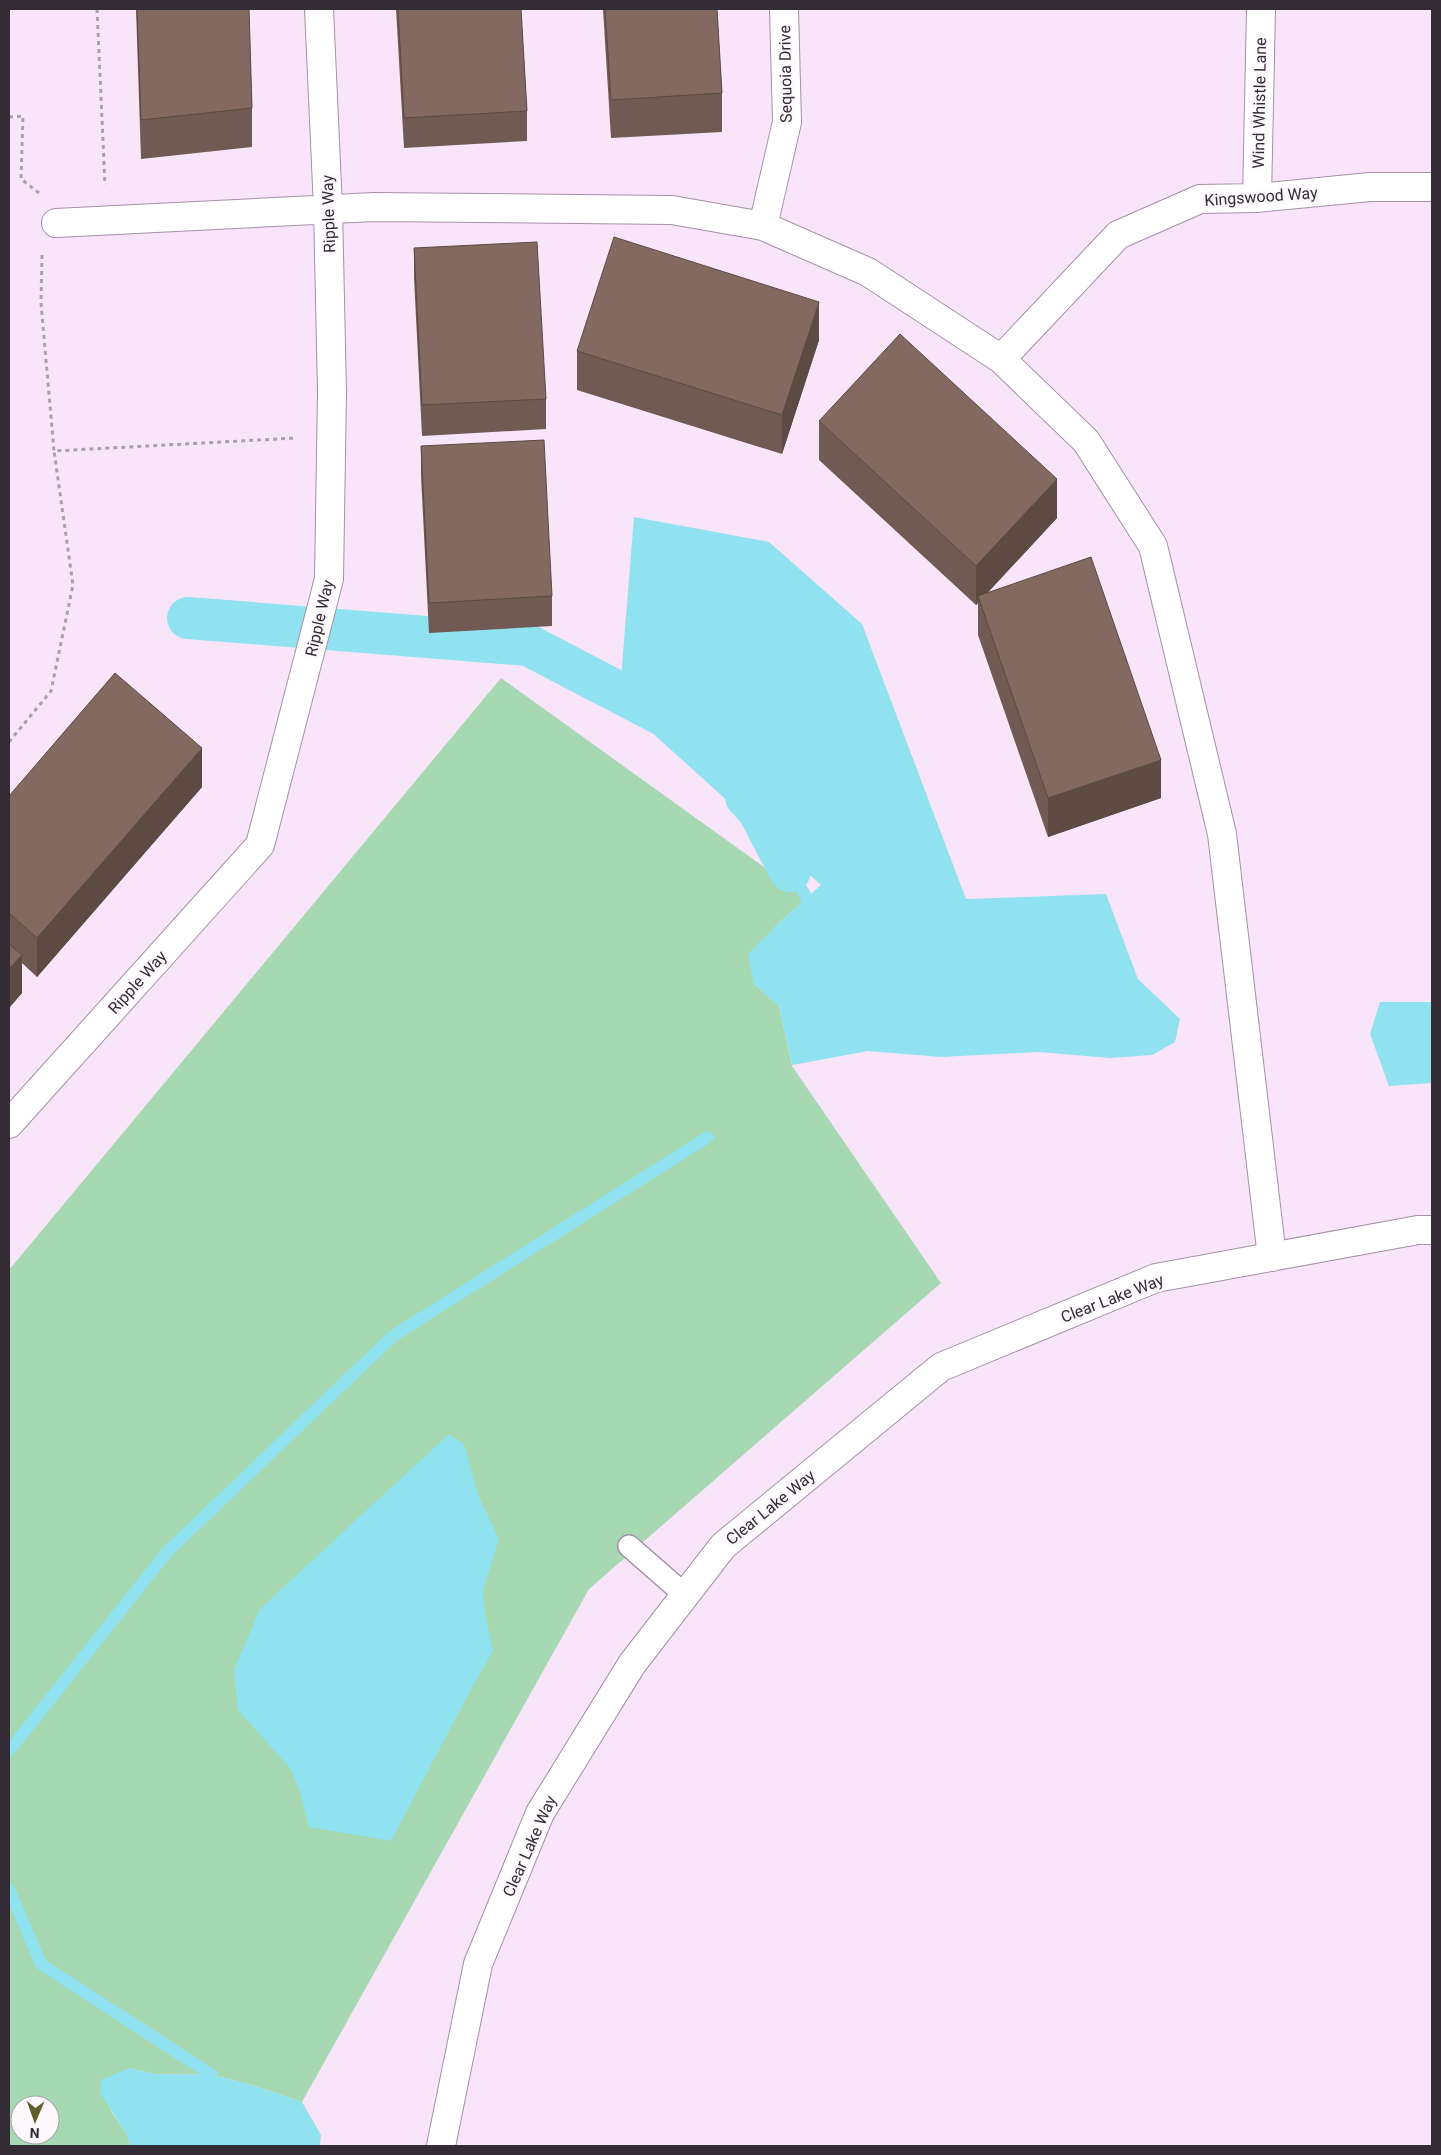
<svg xmlns="http://www.w3.org/2000/svg" width="1441" height="2155" font-family="Roboto,sans-serif">
<rect width="100%" height="100%" fill="#f9e5fa"/>
<path fill="#a6d8b2" fill-rule="evenodd" d="M501,678L807,898L782,920L749,954L754,984L779,1006L792,1066L941,1283L589,1589L302,2102L252,2085L212,2075L154,2074L129,2068L111,2111L126,2133L131,2146H9V1270ZM20,2105H50V2135H20Z"/>
<path fill="#90e2f0" d="M634,517L769,542L862,624L966,899L1106,894L1138,979L1180,1019L1175,1042L1152,1055L1110,1058L1039,1052L941,1057L868,1051L792,1065L779,1006L754,984L748,954L782,920L821,885L619,703Z
M1380,1002H1432V1083L1389,1086L1370,1034Z
M449,1434L464,1444L478,1495L499,1539L483,1591L484,1609L493,1651L470,1691L391,1841L309,1827L300,1792L291,1769L238,1710L234,1670L260,1609Z
M129,2068L154,2074L212,2075L252,2085L302,2102L321,2135L320,2146H131L126,2133L100,2093L101,2080Z"/>
<g fill="none" stroke-linecap="round" stroke-linejoin="round">
<path stroke="#90e2f0" stroke-width="12" d="M790,871L807,898
M9,1751L167,1552L393,1336L708,1137
M9,1889L41,1964L212,2075"/>
<path stroke="#90e2f0" stroke-width="42" d="M188,618L528,645L670,719
M746,797L758,810L790,871"/>
<g stroke="#a491a5" stroke-width="24">
<path id="lane" d="M629,1546L685,1595"/>
</g>
<g stroke="#a491a5" stroke-width="30">
<path id="street" d="M1257,198L1261,9
M56,223L374,207L672,210L763,226L868,272L1001,359L1086,441L1153,546L1222,834L1272,1257
M763,226L787,122L784,9
M1001,359L1118,235L1200,199L1257,198L1370,187H1432
M9,1124L260,845L329,579L332,392L328,208L319,9
M441,2146L478,1964L540,1813L632,1664L723,1546L941,1367L1156,1278L1418,1230H1432"/>
</g>
<path stroke="#ad9eae" stroke-width="3" stroke-dasharray="4 4" stroke-linecap="butt" d="M97,9L105,185
M9,117L23,116L21,179L39,193
M42,255L41,303L54,451L296,438
M9,742L51,691L73,585L54,451"/>
<use href="#lane" stroke="#fff" stroke-width="21"/>
<use href="#street" stroke="#fff" stroke-width="28"/>
</g>
<path fill="#715a53" d="M136,9H249L252,108V147L141,159Z
M396,9H521L527,111V141L404,148Z
M603,9H717L722,93V132L611,138Z
M414,248L546,399V429L422,436L414,278Z
M819,340L782,454L577,390V351Z
M819,421L1057,518L987,593L1161,798L1048,837L978,635V603L976,605L819,460Z
M421,446L552,596V626L429,633L421,476Z
M202,787L37,977L22,963V993L9,1008V796Z"/>
<path fill="#5c4a43" d="M819,302V340L782,454V415Z
M1057,479V518L980,601L978,596V603L976,605V566Z
M202,748V787L37,977V938Z
M1161,760V798L1048,837V798Z
M22,955V993L9,1008V969Z"/>
<path fill="#836960" stroke="#5c4a43" d="M137,9H249L252,108L141,120Z
M398,9H521L527,111L404,118Z
M605,9H717L722,93L611,100Z
M614,237L819,302L782,415L577,351Z
M537,242L546,399L422,405L414,248Z
M900,334L1057,479L976,566L819,421Z
M544,440L552,596L429,603L421,446Z
M1091,557L1161,760L1048,798L978,596Z
M115,673L202,748L37,938L9,913V796Z
M9,944L22,955L9,969Z"/>
<g text-anchor="middle" stroke-width="5" stroke-linejoin="round" paint-order="stroke">
<g font-size="16" fill="#332c34" stroke="#fcf8fc">
<text transform="translate(785 74) rotate(-91)" y="6">Sequoia Drive</text>
<text transform="translate(1259 103) rotate(-89)" y="6">Wind Whistle Lane</text>
<text transform="translate(1261 196) rotate(-4)" y="6">Kingswood Way</text>
<text transform="translate(328 214) rotate(-92)" y="6">Ripple Way</text>
<text transform="translate(319 618) rotate(-77)" y="6">Ripple Way</text>
<text transform="translate(137 982) rotate(-48)" y="6">Ripple Way</text>
<text transform="translate(1112 1298) rotate(-21)" y="6">Clear Lake Way</text>
<text transform="translate(770 1507) rotate(-39)" y="6">Clear Lake Way</text>
<text transform="translate(529 1846) rotate(-66)" y="6">Clear Lake Way</text>
</g>
</g>
<rect width="1441" height="2155" fill="none" stroke="#332c34" stroke-width="20"/>
<g transform="translate(35 2120) rotate(182)"><circle r="24" fill="#fcf8fc" stroke="#aca6ac"/>
<path d="M0-4L9 19L0 12L-9 19Z" fill="#605e2a"/>
<text y="-8" font-size="14" font-weight="bold" text-anchor="middle" fill="#332c34">N</text>
</g>
</svg>
